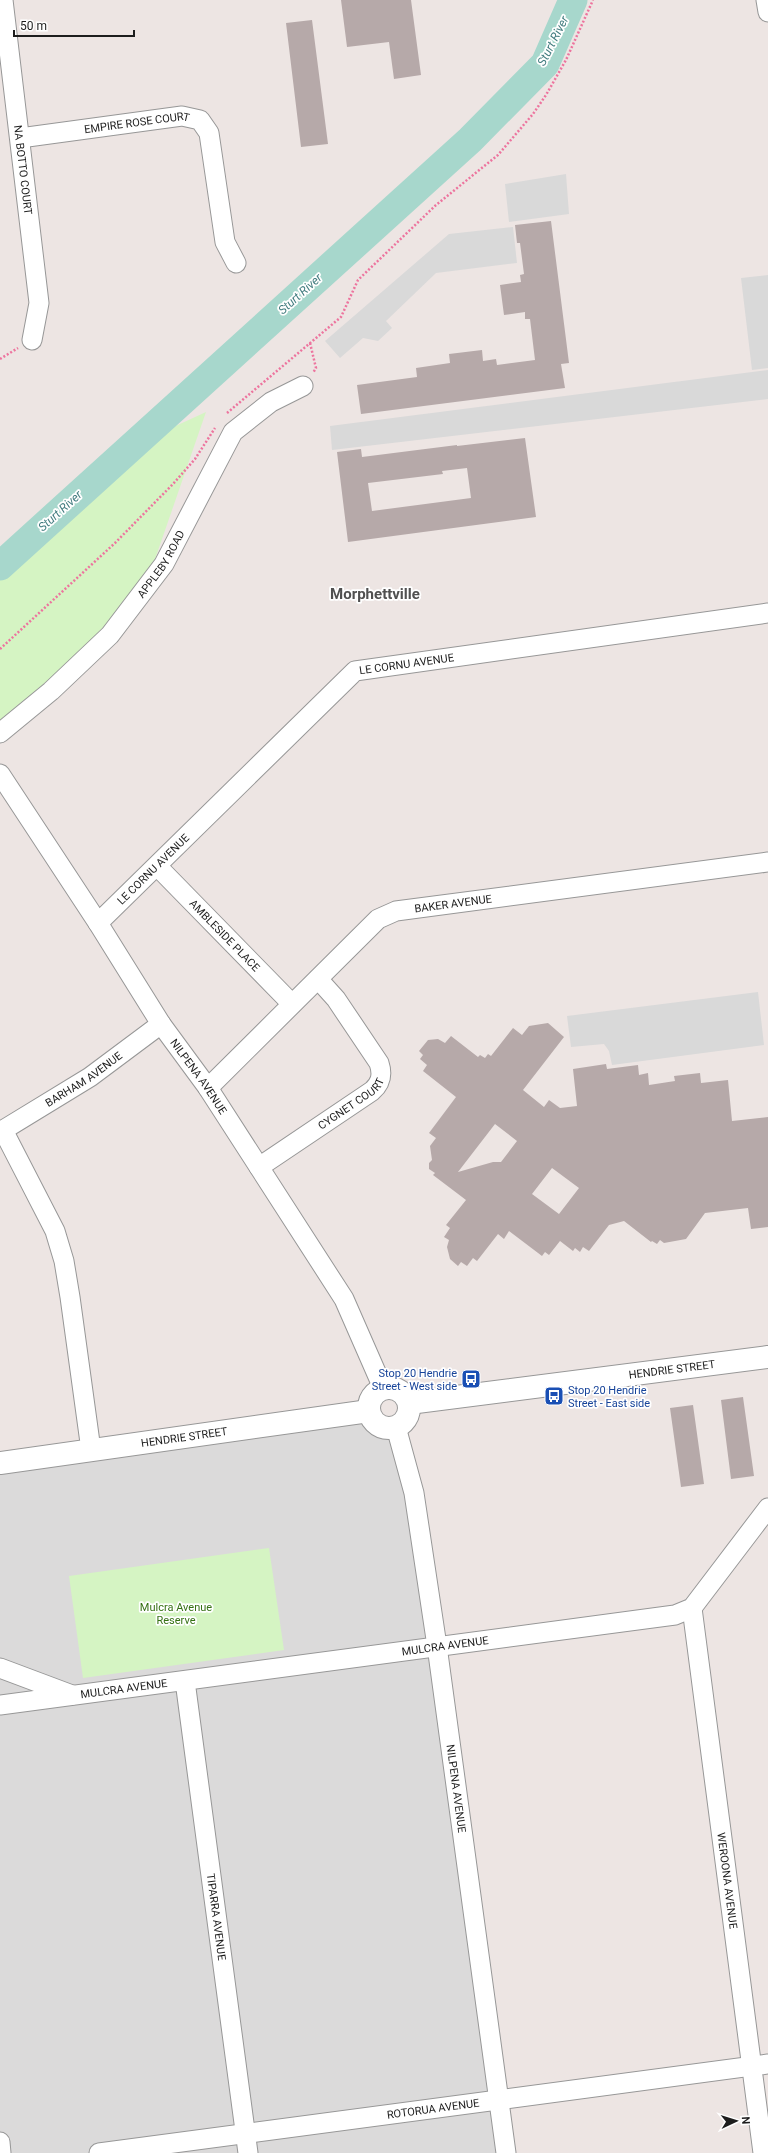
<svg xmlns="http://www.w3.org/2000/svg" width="768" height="2153" font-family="Roboto,sans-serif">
<rect width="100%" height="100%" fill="#ede5e3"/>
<path fill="#dbdada" d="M362,1423L393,1437L410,1506L497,2153H0V1473Z"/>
<path fill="#d5f4c3" d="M206,412L144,591L0,731V566L134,445Z
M269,1548L284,1650L83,1678L69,1576Z"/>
<path fill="#d9d9d9" d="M566,174L569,214L509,222L505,184Z
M513,227L517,263L436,273L386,321L392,328L378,341L363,338L340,358L325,341L449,234Z
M768,275V368L752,370L741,278Z
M768,370V399L332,450L330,426Z
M758,992L764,1045L612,1065L609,1051L604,1044L571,1047L567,1016Z"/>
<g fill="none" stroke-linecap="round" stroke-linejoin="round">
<path stroke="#a7d7cc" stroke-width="29" d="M0,566L470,140L545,64L573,0"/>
</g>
<path fill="#b6a9a9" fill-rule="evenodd" d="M341,0H411L421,75L394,79L389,42L347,47Z
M312,20L328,144L301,147L286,23Z
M551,221L569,363L561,364L565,388L361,414L357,385L417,377L416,368L450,363L449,354L482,350L483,361L496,359L497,365L535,360L530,319H525V312L504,315L500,285L521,282L520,275L524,274L520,243H517L515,225Z
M525,438L536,517L348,542L337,452L361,449L362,457L457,445V446ZM467,468L471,498L372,511L368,483L443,474L442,471Z
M548,1023L564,1037L523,1090L544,1107L549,1100L560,1108L577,1106L573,1069L606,1064L607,1069L638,1065L639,1075L648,1073L649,1085L675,1081L674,1076L700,1073L701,1083L728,1080L732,1121L768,1117V1227L751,1229L748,1208L705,1213L686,1239L664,1243L660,1240L657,1244L652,1241L651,1242L624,1221L609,1225L589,1251L583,1247L580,1252L575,1248L573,1251L560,1241L549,1255L545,1252L542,1256L509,1231L504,1239L498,1234L477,1261L473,1258L467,1266L461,1262L458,1266L450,1259L447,1247L449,1240L444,1237L450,1228L446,1225L466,1200L433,1175L435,1173L429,1169V1163L432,1160L430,1146L436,1138L429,1133L456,1097L423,1071L427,1065L420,1059L423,1055L419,1051L428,1040L438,1039L445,1043L451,1036L478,1057L480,1055L485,1058L488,1054L491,1056L513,1028L522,1035L529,1026ZM495,1124L517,1141L501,1162H493L458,1172ZM552,1168L579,1188L559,1214L532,1194Z
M743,1397L754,1476L731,1479L721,1400Z
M693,1405L704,1484L681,1487L670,1408Z"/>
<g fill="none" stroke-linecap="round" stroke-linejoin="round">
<g stroke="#979797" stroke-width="21">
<g id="minor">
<path id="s1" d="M3,0L39,303L32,340"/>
<path d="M766,0L768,12"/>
<path id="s2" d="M20,138L182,116L200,120L209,133L225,242L236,263"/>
<path id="s3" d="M0,733L51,691L110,635L164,564L233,432L271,402L303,386"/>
<path id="s4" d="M0,774L98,923L161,1024L208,1088L344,1299L383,1388"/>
<path id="s5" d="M157,866L292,1004"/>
<path id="s6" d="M98,923L355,671L768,613"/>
<path id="s7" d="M208,1088L378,919L396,911L768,862"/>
<path d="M3,1130L55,1231L64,1261L70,1297L91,1450"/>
<path id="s8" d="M0,1132L90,1077L161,1024"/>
<path id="s9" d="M259,1167L372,1091C381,1083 383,1075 379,1063L336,999L318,979"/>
<path id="s10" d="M396,1427L414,1493L437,1646L506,2153"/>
<path id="s11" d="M692,1608L763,2153"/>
<path d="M0,1668L72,1695"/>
<path id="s12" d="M185,1681L248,2153"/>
<path id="s13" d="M0,1705L675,1615L692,1608L768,1508"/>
<path d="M0,2142L1,2153"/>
<path id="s14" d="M99,2153L768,2064"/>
</g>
</g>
<g stroke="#979797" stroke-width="24">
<g id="tertiary">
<circle cx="389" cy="1408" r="20"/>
<path id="s15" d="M409,1403L768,1357"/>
<path id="s16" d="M0,1463L369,1411"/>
</g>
</g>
<path stroke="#ed749e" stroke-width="2.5" stroke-dasharray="2 2" stroke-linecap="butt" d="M310,343L316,368L313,373
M0,359L18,348
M227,413L341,317L358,280L436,205L498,155L533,114L546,95L566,60L593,0
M0,649L115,543L173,484L195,459L215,428"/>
<use href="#minor" stroke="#fff" stroke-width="19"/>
<use href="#tertiary" stroke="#fff" stroke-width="22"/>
</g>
<defs>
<g id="bus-square" transform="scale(1)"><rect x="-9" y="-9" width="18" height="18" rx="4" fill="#1a4fb4" stroke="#fff"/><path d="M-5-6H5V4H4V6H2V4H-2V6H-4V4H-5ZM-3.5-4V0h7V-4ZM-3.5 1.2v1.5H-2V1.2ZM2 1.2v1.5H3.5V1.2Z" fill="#fff"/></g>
</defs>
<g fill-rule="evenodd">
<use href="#bus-square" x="471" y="1379"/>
<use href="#bus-square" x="554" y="1396"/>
</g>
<g text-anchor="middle" stroke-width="3.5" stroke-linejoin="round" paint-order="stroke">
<g font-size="11" fill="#1d1d1d" stroke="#fff">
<text dy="4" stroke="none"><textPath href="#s2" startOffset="118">EMPIRE ROSE COURT</textPath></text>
<text dy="4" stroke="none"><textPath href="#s1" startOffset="171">NA BOTTO COURT</textPath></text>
<text dy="4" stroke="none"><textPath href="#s3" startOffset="235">APPLEBY ROAD</textPath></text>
<text dy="4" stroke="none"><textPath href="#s6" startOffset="412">LE CORNU AVENUE</textPath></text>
<text dy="4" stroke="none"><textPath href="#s6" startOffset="77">LE CORNU AVENUE</textPath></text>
<text dy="4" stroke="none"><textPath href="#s7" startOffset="317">BAKER AVENUE</textPath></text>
<text dy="4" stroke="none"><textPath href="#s5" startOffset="97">AMBLESIDE PLACE</textPath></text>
<text dy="4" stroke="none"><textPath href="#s4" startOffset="362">NILPENA AVENUE</textPath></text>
<text dy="4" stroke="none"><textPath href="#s8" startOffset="99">BARHAM AVENUE</textPath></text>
<text dy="4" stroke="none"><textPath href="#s9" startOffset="112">CYGNET COURT</textPath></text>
<text dy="4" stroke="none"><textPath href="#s15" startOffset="265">HENDRIE STREET</textPath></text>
<text dy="4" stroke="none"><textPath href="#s16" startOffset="186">HENDRIE STREET</textPath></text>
<text dy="4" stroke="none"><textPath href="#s13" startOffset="449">MULCRA AVENUE</textPath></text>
<text dy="4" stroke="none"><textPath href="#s13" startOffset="125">MULCRA AVENUE</textPath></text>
<text dy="4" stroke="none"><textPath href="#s10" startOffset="367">NILPENA AVENUE</textPath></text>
<text dy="4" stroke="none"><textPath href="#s11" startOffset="275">WEROONA AVENUE</textPath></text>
<text dy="4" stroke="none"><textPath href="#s12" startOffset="238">TIPARRA AVENUE</textPath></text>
<text dy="4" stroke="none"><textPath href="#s14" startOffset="337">ROTORUA AVENUE</textPath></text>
</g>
<g font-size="11" fill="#164399" stroke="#fff" text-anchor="end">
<text x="457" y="1377">Stop 20 Hendrie<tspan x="457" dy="13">Street - West side</tspan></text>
<text x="568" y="1394" text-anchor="start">Stop 20 Hendrie<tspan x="568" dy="13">Street - East side</tspan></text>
</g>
<g font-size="11" fill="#367114" stroke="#fff">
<text x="176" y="1611">Mulcra Avenue<tspan x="176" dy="13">Reserve</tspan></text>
</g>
<g font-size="12" font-style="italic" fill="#427c7f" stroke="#fff">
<text transform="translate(553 41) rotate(-63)" y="4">Sturt River</text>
<text transform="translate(300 294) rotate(-42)" y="4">Sturt River</text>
<text transform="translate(60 511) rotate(-42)" y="4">Sturt River</text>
</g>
<g font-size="15" font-weight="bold" fill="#505050" stroke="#fff">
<text x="375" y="599">Morphettville</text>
</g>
</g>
<g transform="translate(736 2121) rotate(86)" stroke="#ffffff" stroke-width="3" paint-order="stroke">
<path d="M0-3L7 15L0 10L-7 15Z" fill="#1d1d1d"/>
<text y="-6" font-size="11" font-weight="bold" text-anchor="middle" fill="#1d1d1d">N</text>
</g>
<path d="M14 30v6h120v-6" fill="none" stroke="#1d1d1d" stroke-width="2"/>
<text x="20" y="30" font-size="12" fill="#1d1d1d" stroke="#ffffff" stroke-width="3" paint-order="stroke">50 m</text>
</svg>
